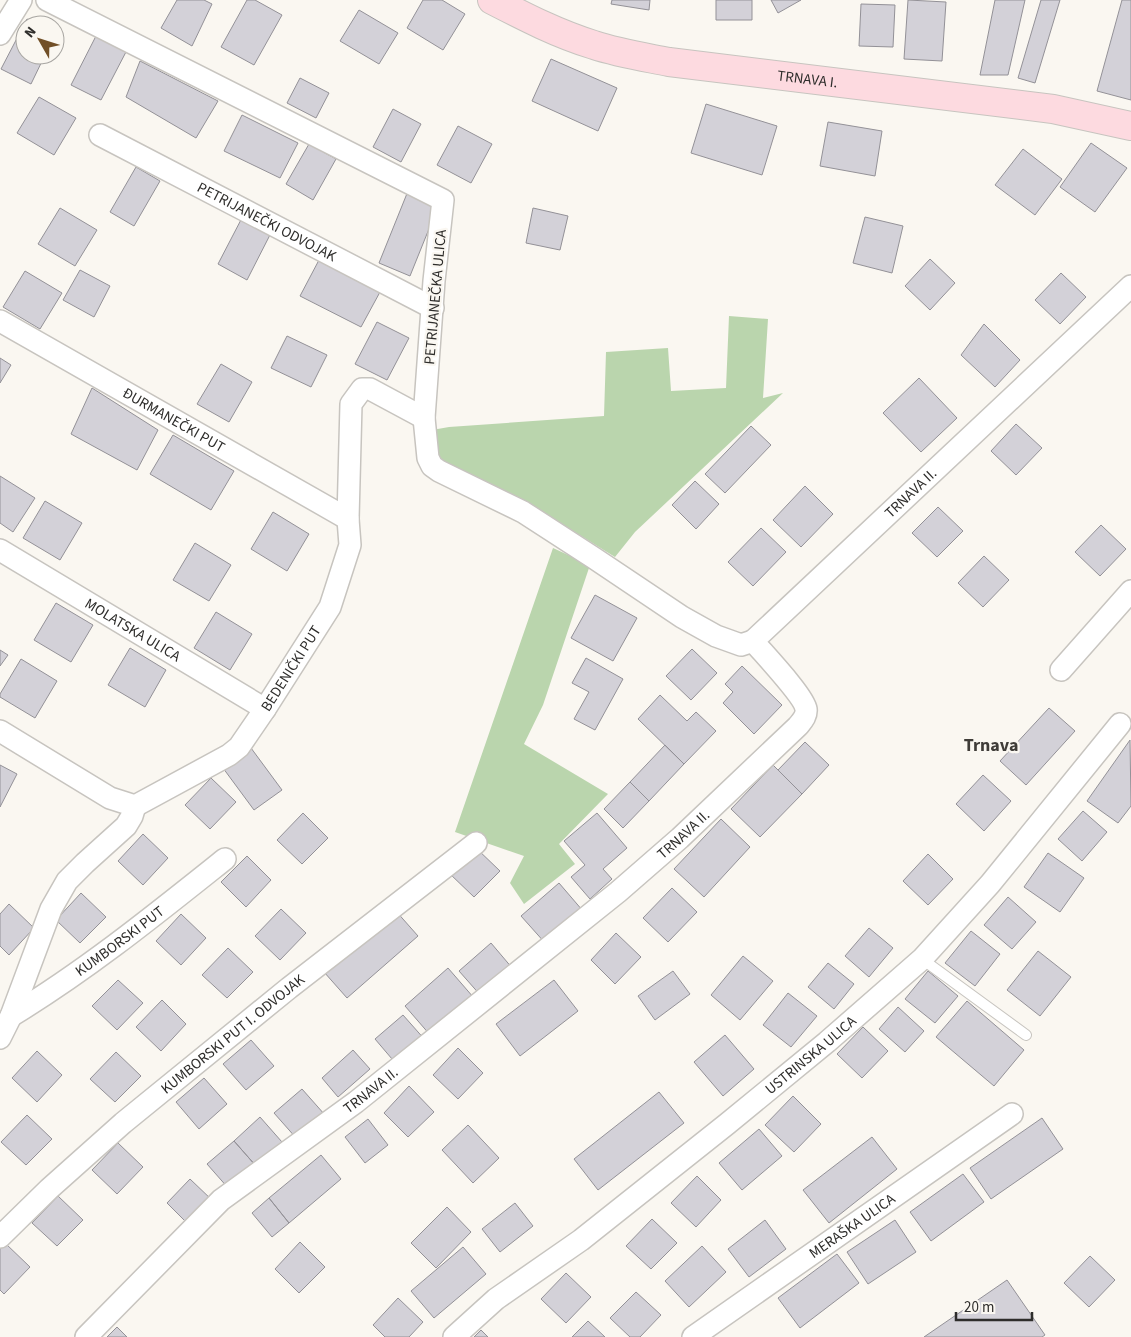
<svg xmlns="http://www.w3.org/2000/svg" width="1131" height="1337" font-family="'Source Sans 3',sans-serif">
<rect width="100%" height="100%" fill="#faf7f1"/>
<path fill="#bad5ad" d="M729,316L768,319L763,398L783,393L635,532L615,557L549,516L446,465L437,456L432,430L449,427L604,416L606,352L668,348L671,391L726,388Z
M553,548L590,565L543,705L524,744L608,794L559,844L575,864L524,904L510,883L524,856L455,832Z"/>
<path fill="#d3d1d8" stroke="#939197" d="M177,0H204L212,4L192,46L161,28Z
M247,0H255L282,15L254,65L221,47Z
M423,0H442L465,14L443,50L407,28Z
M612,0H650L649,10L611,4Z
M716,0H752V20H716Z
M771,0H801L778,13Z
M908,0L946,2L942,61L904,59Z
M995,0H1025L1008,75H980Z
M1041,0H1060L1035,83L1018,78Z
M1122,0H1131V100L1097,91Z
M861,4L895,5L893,47L859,46Z
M359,10L398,33L379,64L340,41Z
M27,19L39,25H25V55H45L31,84L1,69Z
M97,34L127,50L101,100L71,85Z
M551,59L617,88L598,131L532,101Z
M140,61L218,101L196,138L126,97Z
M300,78L329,93L316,118L287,103Z
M39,97L76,118L54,155L17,133Z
M706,104L777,126L762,175L691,153Z
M393,109L421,124L401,162L373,147Z
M242,115L298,143L280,178L224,151Z
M828,122L882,131L875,176L820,166Z
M458,126L492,144L471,183L437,165Z
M1091,143L1127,168L1095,212L1060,187Z
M309,144L336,159L313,200L286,184Z
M1023,149L1062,179L1035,215L995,185Z
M136,167L160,181L134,226L110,212Z
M408,191L439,204L410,276L379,263Z
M60,208L97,230L75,266L38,244Z
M533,208L568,216L560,250L526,243Z
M244,214L273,229L247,280L218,264Z
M865,217L903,226L892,273L853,263Z
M930,259L955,283L930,310L905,286Z
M319,260L380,292L361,327L300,296Z
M80,270L110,286L94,317L63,300Z
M25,271L62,293L40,329L3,307Z
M1061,273L1086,297L1060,324L1035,300Z
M377,322L409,338L387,380L355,364Z
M984,324L1020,360L995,387L961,355Z
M287,336L327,355L311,387L271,368Z
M0,358L11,365L0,383Z
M221,364L252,382L229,422L197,404Z
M919,378L957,418L921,452L883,413Z
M92,388L158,430L137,470L71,434Z
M1016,424L1042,448L1016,475L991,451Z
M751,426L771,445L725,493L705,474Z
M173,435L234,471L211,510L150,474Z
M0,476L35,498L13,532L0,523Z
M695,481L719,504L696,529L672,505Z
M805,486L833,514L801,547L773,520Z
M45,501L82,523L60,560L23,538Z
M938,507L963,531L937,557L912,533Z
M273,512L309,534L287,571L251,549Z
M1101,525L1126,549L1100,576L1075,552Z
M761,528L786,552L753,586L728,562Z
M195,543L231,565L209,601L173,580Z
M984,556L1009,580L983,607L958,583Z
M595,595L637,618L613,661L571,638Z
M56,603L93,625L71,662L34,640Z
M216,612L252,634L230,670L194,648Z
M130,648L166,670L145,707L108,685Z
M692,649L717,673L691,700L666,676Z
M0,650L8,655L0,666Z
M586,658L623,679L595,730L574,719L589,692L572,683Z
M21,659L57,681L35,718L0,697V694Z
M742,666L782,705L754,734L723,703L733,692L725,684Z
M660,695L687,721L696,712L716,731L684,764L638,719Z
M1049,708L1075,731L1026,785L1000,761Z
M1130,740L1131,806L1118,823L1087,801Z
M805,742L829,765L802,794L778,770Z
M665,745L684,764L649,801L630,782Z
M251,748L282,790L254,810L223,768Z
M0,765L17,774L0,807Z
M773,765L802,794L760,837L731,809Z
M983,775L1011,801L984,831L956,804Z
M211,778L236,802L210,829L185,805Z
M630,782L649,801L623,828L604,809Z
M1083,811L1107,832L1082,861L1058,839Z
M303,813L328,838L302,864L277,840Z
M597,813L627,848L603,869L612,879L590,899L571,877L585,865L564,841Z
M721,819L750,847L704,897L674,869Z
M143,834L168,858L143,885L118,861Z
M475,847L500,871L474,897L449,873Z
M1048,853L1084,878L1060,912L1024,887Z
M928,854L953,879L928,905L903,881Z
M247,856L271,880L246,907L221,882Z
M559,883L583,911L546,944L521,916Z
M672,888L697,912L668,942L643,918Z
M81,893L106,917L80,943L56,920Z
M1008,897L1036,922L1012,949L984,925Z
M9,904L34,928L9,955L0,946V914Z
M281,909L306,933L280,960L255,936Z
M395,910L418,936L347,998L324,972Z
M181,914L206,938L181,965L156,941Z
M869,928L893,948L869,977L845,956Z
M971,931L1000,954L975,986L945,963Z
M616,933L641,957L615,984L591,960Z
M491,943L513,969L482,997L459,971Z
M228,948L253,972L227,998L202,975Z
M1038,951L1071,977L1040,1016L1007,990Z
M743,956L773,981L740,1020L711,995Z
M828,963L854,984L834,1009L808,987Z
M448,968L474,998L431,1036L405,1006Z
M673,971L690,994L655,1020L638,996Z
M928,971L958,996L935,1023L905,999Z
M118,980L143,1003L117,1030L92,1006Z
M554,980L578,1011L520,1056L496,1024Z
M788,993L817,1016L791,1047L763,1025Z
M162,1000L186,1024L161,1051L136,1027Z
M967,1001L1024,1050L994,1086L936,1037Z
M898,1007L924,1031L905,1052L879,1029Z
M403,1015L426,1041L398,1066L375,1039Z
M863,1027L888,1051L862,1078L837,1054Z
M725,1035L754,1069L723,1096L694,1062Z
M251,1040L274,1066L246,1090L223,1064Z
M458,1048L483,1073L458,1099L433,1075Z
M353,1050L370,1069L338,1097L322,1078Z
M37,1051L62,1075L37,1102L12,1078Z
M116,1052L141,1076L115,1102L90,1079Z
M204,1078L227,1104L199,1129L176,1102Z
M409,1086L434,1112L408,1137L384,1113Z
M302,1089L325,1115L297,1139L274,1113Z
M659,1092L684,1123L598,1190L574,1159Z
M793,1096L821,1124L794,1152L765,1125Z
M27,1115L52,1139L26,1165L1,1142Z
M260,1117L282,1142L256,1166L234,1141Z
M1042,1118L1063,1149L991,1199L970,1168Z
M368,1119L388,1145L365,1163L345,1137Z
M468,1125L499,1158L473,1183L442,1150Z
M759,1129L782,1156L742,1190L719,1163Z
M872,1137L897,1169L829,1223L803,1190Z
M234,1141L256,1166L229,1189L207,1164Z
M118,1143L143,1167L117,1194L92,1170Z
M321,1155L341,1179L289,1223L269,1198Z
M963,1174L984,1202L931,1241L910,1212Z
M697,1176L721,1200L696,1227L671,1203Z
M190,1179L213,1201L190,1226L167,1203Z
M58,1196L83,1220L57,1246L32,1223Z
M269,1198L289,1223L272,1237L252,1213Z
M515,1203L533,1226L500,1252L482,1229Z
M447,1207L471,1232L436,1268L411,1243Z
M652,1219L677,1243L651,1269L626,1246Z
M765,1220L786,1249L749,1277L728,1249Z
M895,1220L916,1252L868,1284L847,1252Z
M300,1242L325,1267L299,1293L275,1269Z
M5,1243L30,1267L4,1294L0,1290V1248Z
M702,1246L726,1272L689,1307L665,1281Z
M463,1247L486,1274L434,1318L411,1291Z
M837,1254L859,1283L800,1328L778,1298Z
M1090,1256L1115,1280L1089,1307L1064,1283Z
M566,1273L591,1297L566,1323L541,1299Z
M1007,1280L1045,1335L1042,1337H924Z
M636,1292L661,1315L640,1337H630L610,1318Z
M398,1298L423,1322L409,1337H385L373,1325Z
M588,1321L605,1337H572Z
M117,1327L127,1337H107Z
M481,1330L488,1337H474Z"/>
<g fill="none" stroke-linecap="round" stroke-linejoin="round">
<g stroke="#c7c4bf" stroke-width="12">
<path id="lane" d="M922,959L1026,1035"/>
</g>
<g stroke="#c7c4bf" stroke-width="24">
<g id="street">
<path d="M47,0L443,200L434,281L424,418L428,458L432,466L439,471L523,512L594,558L682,617L716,636L741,645L753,641"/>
<path d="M0,34L21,0"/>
<path id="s1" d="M100,135L433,308"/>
<path id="s2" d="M0,321L348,519"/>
<path id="s3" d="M0,550L265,709"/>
<path d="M1061,670L1131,591"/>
<path id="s4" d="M0,731L110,798L135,806L229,755L239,747L265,709L330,607L350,545L348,519L351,404L362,389H370L424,418"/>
<path id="s5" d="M11,1016C87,970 156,914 225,859"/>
<path d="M0,1038L11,1016L51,909L67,881L85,863L126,826L132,816L135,806"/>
<path id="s6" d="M0,1237L49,1189L123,1123L289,988L476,843"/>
<path id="s7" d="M86,1337L221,1200L356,1102L618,892L680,838L798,726C802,721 807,716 806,709C804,696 763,653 753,641L1131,286"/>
<path id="s8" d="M454,1337L496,1299L581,1240L727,1124L827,1042L922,959L990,884L1120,724"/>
<path id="s9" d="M693,1337L1012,1114"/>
</g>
</g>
<g stroke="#c7c4bf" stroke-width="30">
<g id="secondary">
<path id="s10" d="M492,0C525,17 558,34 594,45C618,53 644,57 669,62L1053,109L1131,126"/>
</g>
</g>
<use href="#lane" stroke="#fff" stroke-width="10"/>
<use href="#street" stroke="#fff" stroke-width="21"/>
<use href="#secondary" stroke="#fddae0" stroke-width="28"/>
</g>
<g text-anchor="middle" stroke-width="4.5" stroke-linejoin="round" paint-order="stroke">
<g font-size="15" fill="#2e2d2b" stroke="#faf7f1">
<text dy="5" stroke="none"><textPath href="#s10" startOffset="328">TRNAVA I.</textPath></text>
<text dy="5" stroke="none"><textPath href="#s1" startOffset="188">PETRIJANEČKI ODVOJAK</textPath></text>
<text transform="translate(435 297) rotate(-85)" y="5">PETRIJANEČKA ULICA</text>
<text dy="5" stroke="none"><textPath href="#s2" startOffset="200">ĐURMANEČKI PUT</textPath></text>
<text dy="5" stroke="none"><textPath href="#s7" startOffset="1262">TRNAVA II.</textPath></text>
<text dy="5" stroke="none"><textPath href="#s3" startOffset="155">MOLATSKA ULICA</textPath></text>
<text dy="5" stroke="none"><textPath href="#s4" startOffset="369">BEDENIČKI PUT</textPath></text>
<text dy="5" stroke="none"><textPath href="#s7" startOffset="782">TRNAVA II.</textPath></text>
<text dy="5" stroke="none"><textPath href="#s5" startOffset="132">KUMBORSKI PUT</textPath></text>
<text dy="5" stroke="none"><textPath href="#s6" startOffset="309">KUMBORSKI PUT I. ODVOJAK</textPath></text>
<text dy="5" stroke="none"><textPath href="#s8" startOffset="455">USTRINSKA ULICA</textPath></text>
<text dy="5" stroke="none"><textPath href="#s7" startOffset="378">TRNAVA II.</textPath></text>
<text dy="5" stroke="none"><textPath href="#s9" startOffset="194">MERAŠKA ULICA</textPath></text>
</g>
<g font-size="18" font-weight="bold" fill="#3f3c38" stroke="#faf7f1">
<text x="991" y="751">Trnava</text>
</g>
</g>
<g transform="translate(40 40) rotate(309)"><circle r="24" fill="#faf7f1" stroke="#a8a6a2"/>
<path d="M0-4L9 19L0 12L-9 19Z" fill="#714f27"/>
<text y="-8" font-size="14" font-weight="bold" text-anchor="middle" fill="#2e2d2b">N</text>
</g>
<path d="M956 1312v8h76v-8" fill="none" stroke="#2e2d2b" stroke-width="2.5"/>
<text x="964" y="1312" font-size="15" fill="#2e2d2b" stroke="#faf7f1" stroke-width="4" paint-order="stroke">20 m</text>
</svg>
